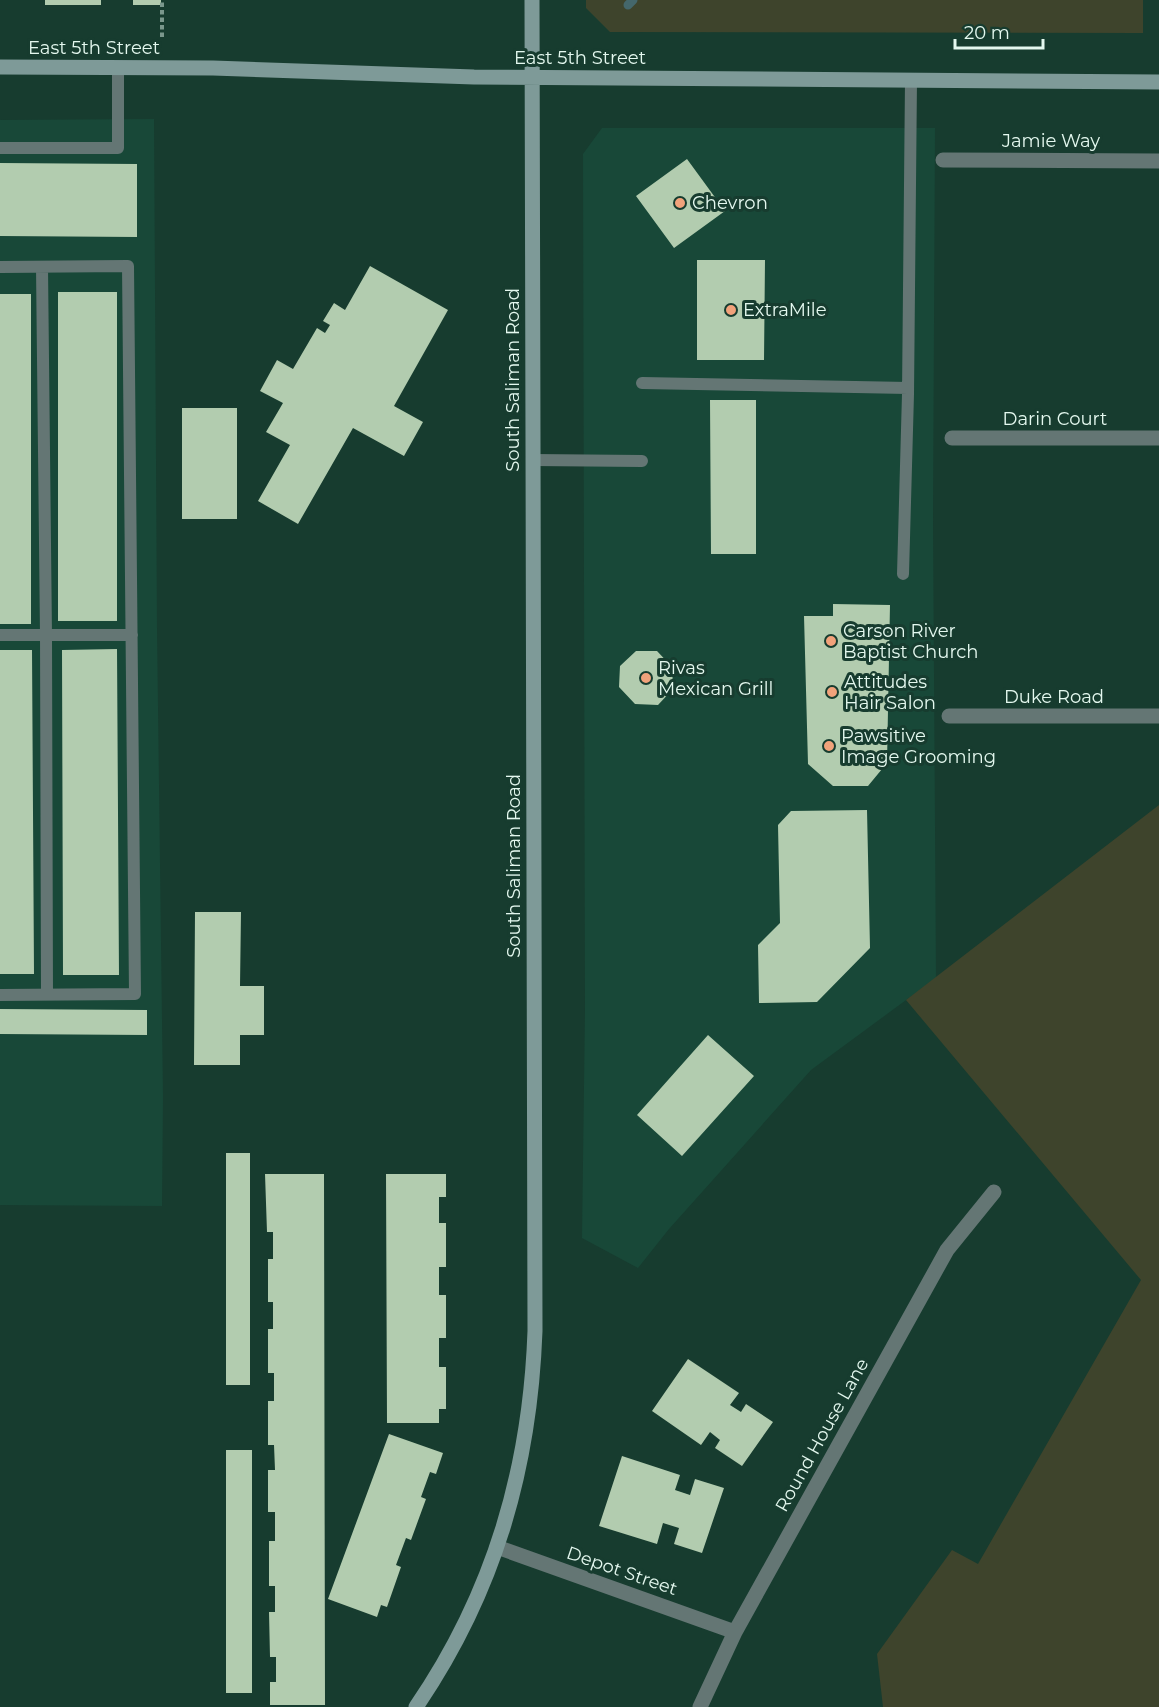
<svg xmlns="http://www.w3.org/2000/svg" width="1159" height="1707" font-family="Montserrat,sans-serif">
<rect width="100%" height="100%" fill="#173c2f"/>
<path fill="#184838" d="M154,119L157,628L163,1097L162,1206L0,1205V120Z
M602,128H935L933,520L936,978L811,1070L669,1229L638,1268L582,1238L585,1010L583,154Z"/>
<path fill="#3e442c" d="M586,0H1143V33L610,32L586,8Z
M1159,805V1707H883L877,1654L952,1550L978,1564L1141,1280L906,1000Z"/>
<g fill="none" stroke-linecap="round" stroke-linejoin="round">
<path stroke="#44676b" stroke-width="9" d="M628,5L633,0"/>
</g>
<path fill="#b2ccaf" d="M45,0H101V5H45Z
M133,0H161V5H133Z
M687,159L725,211L674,248L636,196Z
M0,163L137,164V237L0,236Z
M697,260H765L764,360H697Z
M370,266L448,310L394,406L423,422L404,456L353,428L298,524L258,501L290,445L266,432L283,403L260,391L277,360L293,369L317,328L325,333L330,325L323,321L334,303L345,310Z
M58,292H117V621H58Z
M0,294H31V624H0Z
M710,400H756V554H711Z
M182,408H237V519H182Z
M833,604L890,605L887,763L868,786H833L808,764L804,616H833Z
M117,649L119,975H63L62,650Z
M0,650H32L34,974H0Z
M636,651H657L673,668L672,690L658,705L635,704L619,687L620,666Z
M867,810L870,948L817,1002L759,1003L758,945L780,923L778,825L791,811Z
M195,912H241L240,986H264V1035H240V1065H194Z
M0,1009L147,1010V1035L0,1034Z
M708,1035L754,1076L682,1156L637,1115Z
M226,1153H250V1385H226Z
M265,1174H324L325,1705H270V1682H276V1657H270L269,1612H275V1586H269V1541H275V1512H268V1470H275L274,1445H268V1401H274V1373H268V1329H273V1302H268V1259H273V1232H267Z
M386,1174H446V1197H439V1223H446V1267H439V1295H446V1338H439V1367H446V1409H439V1423H387Z
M688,1359L739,1393L730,1405L741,1412L746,1404L773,1422L742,1466L715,1448L720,1440L710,1432L701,1445L652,1411Z
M389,1434L443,1453L436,1474L430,1472L421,1497L426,1499L411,1540L406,1538L396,1565L401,1567L387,1607L381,1605L377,1617L328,1599Z
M226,1450H252V1693H226Z
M622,1456L680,1475L675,1490L690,1495L695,1479L724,1488L702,1553L674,1544L679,1528L663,1523L657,1544L599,1526Z"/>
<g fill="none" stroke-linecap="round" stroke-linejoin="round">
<path stroke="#7a978c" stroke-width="4" stroke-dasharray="4.5 3" stroke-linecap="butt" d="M162,37V0"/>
<path stroke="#647674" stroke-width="12" d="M0,148H118V68
M0,267L128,266L135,994L0,995
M42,267L46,635L47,994
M642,383L908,388
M533,460L642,461
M903,574L908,394L911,80
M0,635H132"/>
<path stroke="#647674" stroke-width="15" d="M943,160L1159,161
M952,438H1159
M949,716H1159
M497,1547L735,1632
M700,1707L735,1632L947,1250L994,1192"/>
<path stroke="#7e9a98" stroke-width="15" d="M0,67L213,68L474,77L1159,82
M416,1707C494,1593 530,1469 535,1331L532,0"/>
</g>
<g fill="#f1a27b" stroke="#173c2f" stroke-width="2">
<circle cx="680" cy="203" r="6"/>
<circle cx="731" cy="310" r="6"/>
<circle cx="831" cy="641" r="6"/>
<circle cx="646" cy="678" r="6"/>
<circle cx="832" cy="692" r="6"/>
<circle cx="829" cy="746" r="6"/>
</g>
<g text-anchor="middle" stroke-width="6" stroke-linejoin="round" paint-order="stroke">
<g font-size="18" fill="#e4f8ef" stroke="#173c2f">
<text x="94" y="54">East 5th Street</text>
<text x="580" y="64">East 5th Street</text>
<text x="1051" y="147">Jamie Way</text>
<text transform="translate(513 380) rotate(-90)" y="6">South Saliman Road</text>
<text x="1055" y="425">Darin Court</text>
<text x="1054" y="703">Duke Road</text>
<text transform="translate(514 866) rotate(-90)" y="6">South Saliman Road</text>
<text transform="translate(822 1435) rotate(-61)" y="6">Round House Lane</text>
<text transform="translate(622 1571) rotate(19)" y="6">Depot Street</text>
</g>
<g font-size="18" fill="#e4f8ef" stroke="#173c2f" text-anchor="start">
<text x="692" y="209">Chevron</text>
<text x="743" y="316">ExtraMile</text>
<text x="843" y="637">Carson River<tspan x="843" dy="21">Baptist Church</tspan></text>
<text x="658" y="674">Rivas<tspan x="658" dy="21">Mexican Grill</tspan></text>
<text x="844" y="688">Attitudes<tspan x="844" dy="21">Hair Salon</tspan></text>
<text x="841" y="742">Pawsitive<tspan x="841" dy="21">Image Grooming</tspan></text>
</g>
</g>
<path d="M955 39v9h88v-9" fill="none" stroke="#e4f8ef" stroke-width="3"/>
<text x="964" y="39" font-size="18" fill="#e4f8ef" stroke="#173c2f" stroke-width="4.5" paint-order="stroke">20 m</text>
</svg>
